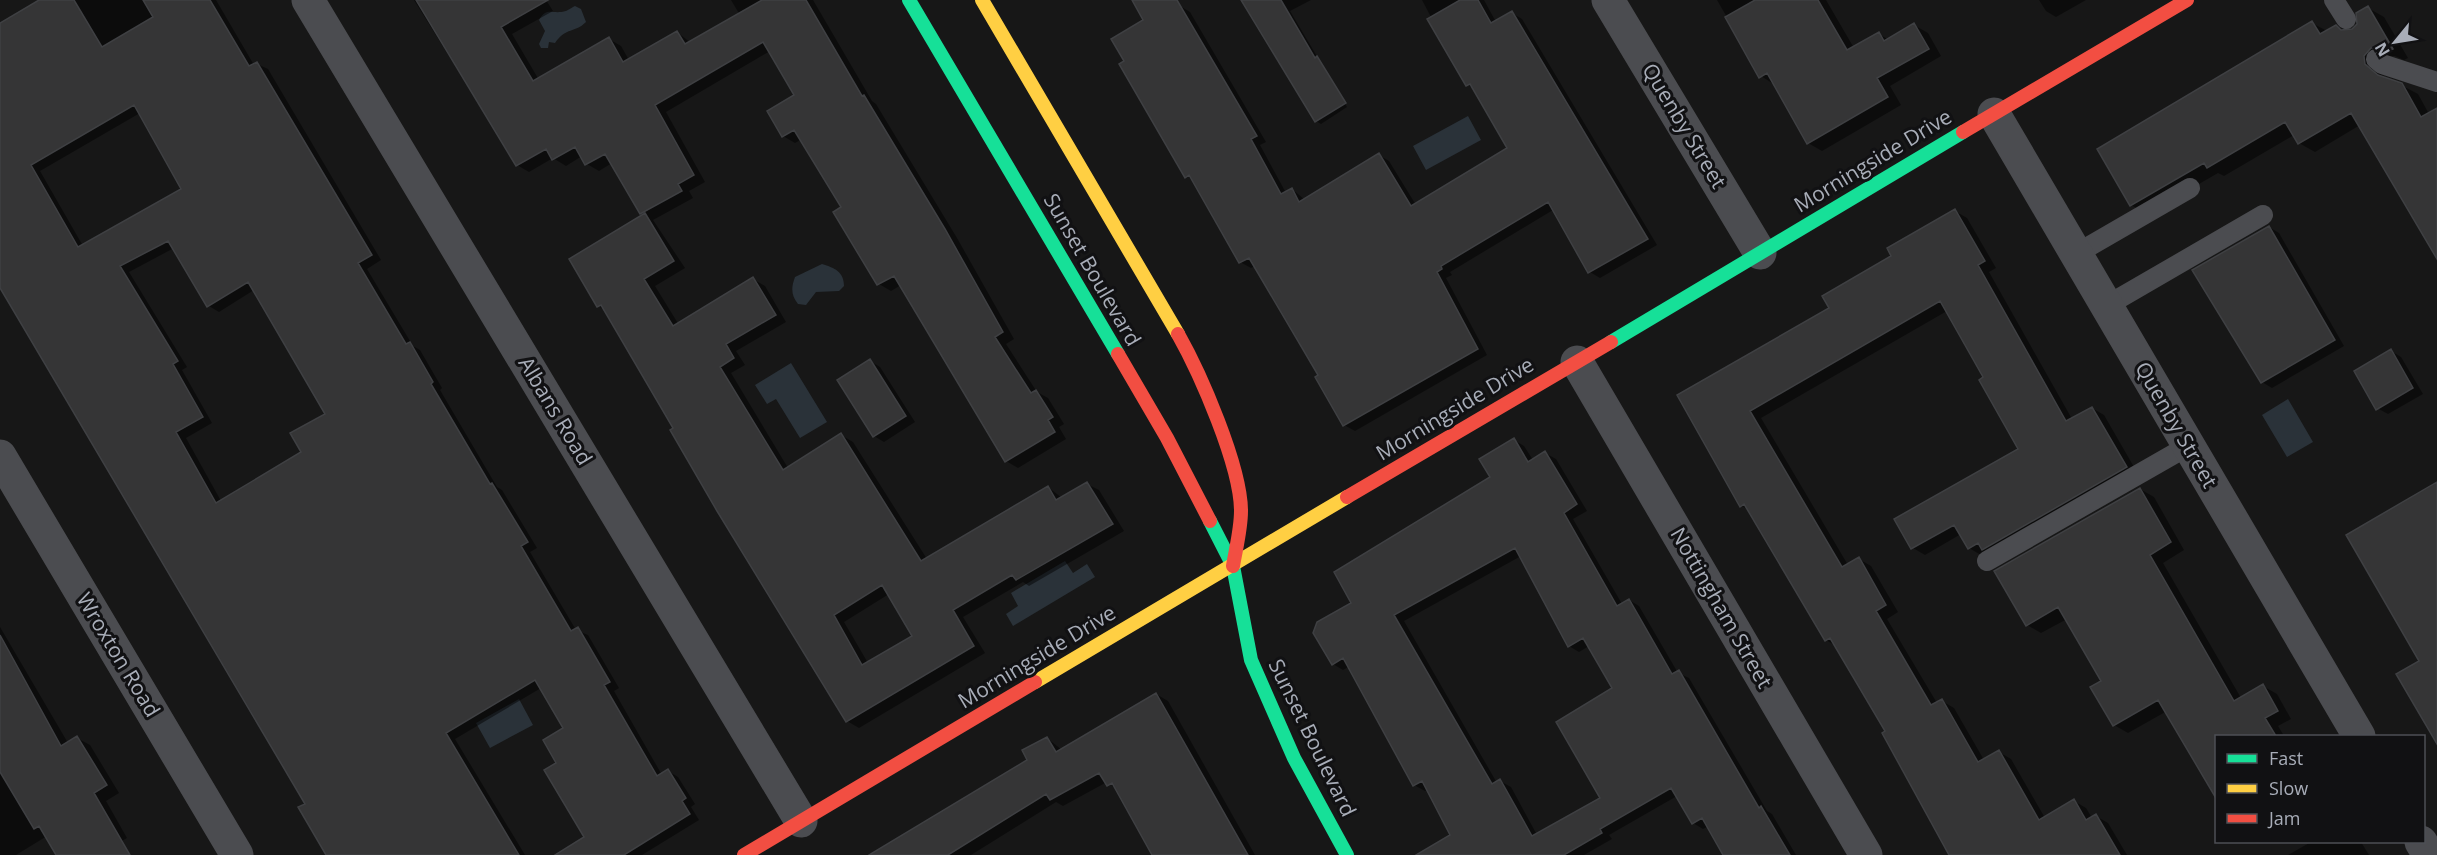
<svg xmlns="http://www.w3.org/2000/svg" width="2437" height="855" font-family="'Open Sans',sans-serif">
<rect width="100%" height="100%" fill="#171717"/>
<path fill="#2a3239" d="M575,6L581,9L586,22C575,33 566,27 555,43L549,42L548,48H541L539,44L545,31L539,20C546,8 550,13 561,12C566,12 571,8 575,6Z
M1468,116L1481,140L1426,170L1413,146Z
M822,264C835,268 844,272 844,286L839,291L816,292L806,305L798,304C791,295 791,288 795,277Z
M791,363L827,422L800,438L776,399L767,404L755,385Z
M2288,399L2313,442L2287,457L2262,415Z
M1065,561L1073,573L1087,564L1095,577L1013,626L1006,614L1018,606L1011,593Z
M519,699L533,725L490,748L476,723Z"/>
<path fill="#0007" fill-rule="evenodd" d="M37,0H216L254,65L257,64L268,69L381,260L367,269L413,346L420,350L442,388L440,390L497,487L502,490L537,548L530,552L576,630L588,635L619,688L614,691L662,775L668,771L678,777L695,804L691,807L699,820L642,855H558L586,837L558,763L566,729L541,688L455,739L525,855H339L0,287V25L38,2ZM140,113L183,189L83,246L40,171ZM174,248L209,306L219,312L254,290L327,414L303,452L221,501L186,438L212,423L182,370L187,367L129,272Z
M414,0H546L553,11L512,34L539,80L609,39L621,46L629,60L677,32L691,43L740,15L731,0H813L872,101L876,104L957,238L1014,339L1006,344L1037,392L1048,398L1064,424L1059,427L1066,439L1018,468L1006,461L901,285L891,291L879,284L843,207L802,139L795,143L783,136L796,96L770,51L666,112L705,182L689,191L693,198L653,220L685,268L655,286L679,325L753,279L765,286L786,322L736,351L745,365L731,373L788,468L841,435L853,442L927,559L1048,487L1062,498L1087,484L1099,490L1124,531L1029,586L1023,582L963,617L985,653L859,728L847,721L605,310L598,306L645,215L641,213L612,163L599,171L587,164L582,156L566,166L553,158L529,172L517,165ZM889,594L914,637L868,663L844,622Z
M1133,0H1176L1180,6L1190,12L1266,142L1260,145L1286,193L1292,189L1305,200L1379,155L1389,161L1416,205L1509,149L1475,89L1467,85L1422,0H1484L1496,22L1512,13L1522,19L1657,245L1600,278L1590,272L1553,210L1450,272L1452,275L1446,278L1487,355L1355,431L1344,425L1320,376L1255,266L1251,268L1240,262L1193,180L1187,176L1126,62L1146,21Z
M1243,0H1311L1290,11L1347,107L1321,124L1316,121Z
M1717,0H1826L1854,48L1879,34L1889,40L1914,25L1928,33L1941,56L1890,86L1901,105L1822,151L1808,143L1775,85L1761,76Z
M2039,0H2086L2056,17L2046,11Z
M2368,8L2384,17L2408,58L2404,60L2395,56H2388L2380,66V74L2418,94L2429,114L2437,109V256L2360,125L2315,152L2299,143L2294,135L2224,176L2218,173L2147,214L2131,205L2312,23L2327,31L2336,27L2344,31H2353Z
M1955,211L1967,218L1996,268L1989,272L2072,419L2092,408L2104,415L2138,474L1981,555L1969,548L1961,534L1925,555L1913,548L2020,449L1985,378L1947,311L1761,418L1848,565L1859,559L1871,566L1898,612L1887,619L1937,703L1942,701L1954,708L1984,760L1999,752L2011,759L2045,818L2074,801L2086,808L2092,818L2096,816L2108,823L2127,855H1950L1887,732L1836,646L1826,640L1748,510L1741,505L1679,396L1831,308L1893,256Z
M2269,227L2279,233L2344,346L2272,388L2262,382Z
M2391,351L2401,357L2423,394L2388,414L2377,408Z
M870,361L880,367L915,422L884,442L874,436Z
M1514,440L1524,446L1533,460L1545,453L1556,459L1587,511L1573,519L1622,604L1629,600L1639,606L1678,673L1689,678L1767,811L1772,814L1796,855H1725L1709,826L1703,829L1693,823L1677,796L1609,835L1612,839L1584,855H1445L1452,836L1428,789L1425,791L1414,785L1350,666L1343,670L1333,664L1353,604L1492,477ZM1521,556L1569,646L1579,652L1589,646L1614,688L1602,798L1537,835L1511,787L1500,781L1497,783L1404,621Z
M2140,489L2154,497L2184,550L2163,563L2241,698L2263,686L2277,694L2291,719L2278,726L2284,736H2216L2167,711L2128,733L2114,725L2103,682L2067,619L2041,633L2027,625Z
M0,627L68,743L77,738L90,745L119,793L106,801L127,838L98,855H58L47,836L16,855H0Z
M1156,694L1168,701L1255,855H1154L1117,789L1107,782L1063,806L1056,802L971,855H871L1029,760L1047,738L1062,750Z
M2311,842H2361L2369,855H2288Z"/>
<path fill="#353536" stroke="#3f4043" stroke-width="1.5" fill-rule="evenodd" d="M39,0H74L102,47L153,17L143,0H210L249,66L257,62L372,255L358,263L406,344L410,342L433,382L431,384L490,484L492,483L528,542L521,546L571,631L578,627L610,682L604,685L657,776L668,769L686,798L682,801L690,814L624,855H555L584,837L544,770L556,763L543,740L563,728L535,680L446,733L519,855H326L298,807L305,804L0,288V23ZM134,105L181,189L78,247L31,165ZM168,241L207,307L248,282L325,414L290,433L301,452L216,503L176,432L203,417L173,364L178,361L120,266Z
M416,0H548L501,27L533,81L609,37L623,62L677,31L685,44L762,0H806L862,96L864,95L945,229L1003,332L995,337L1031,393L1036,390L1053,417L1048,420L1055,432L1005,462L894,276L877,285L833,212L841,207L794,130L782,137L767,111L794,95L763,42L655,105L694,175L678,184L682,191L640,214L605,154L585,165L575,147L552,160L546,149L516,166Z
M1132,0H1177L1257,136L1251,139L1281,194L1292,188L1299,202L1379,153L1411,206L1507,148L1470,84L1466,86L1427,19L1460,0H1478L1491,23L1512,11L1648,239L1588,273L1548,202L1441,266L1442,269L1437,272L1478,349L1343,426L1315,377L1318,375L1249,258L1239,263L1189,175L1185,178L1119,64L1124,61L1111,39L1143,20Z
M1241,0H1281L1315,58L1317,56L1346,103L1315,122Z
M1755,0H1818L1847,50L1879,32L1884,41L1914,23L1929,49L1877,78L1888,97L1807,144L1767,73L1759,78L1725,17Z
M2368,6L2393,49L2387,52L2379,47L2371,48L2364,56L2365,64L2378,75L2402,83L2421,117L2437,108V259L2351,113L2298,144L2285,122L2207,168L2204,163L2130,206L2097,149L2312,21L2320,34L2336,25L2341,30L2352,29L2357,24L2356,13Z
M1955,209L1985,261L1978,265L2066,421L2092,407L2127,467L1982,550L1978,543L1968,549L1954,525L1911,549L1894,519L2018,449L1979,380L1983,377L1940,301L1750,411L1842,567L1859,557L1886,605L1876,611L1931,705L1942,699L1978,762L1999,750L2039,820L2074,799L2086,820L2096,814L2120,855H1949L1882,733L1885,731L1830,638L1825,641L1744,504L1740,507L1677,395L1829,308L1822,296L1891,256L1887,248Z
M645,213L674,261L644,279L673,326L753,277L776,315L726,344L734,358L720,367L783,470L841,433L921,561L1048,486L1056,500L1087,482L1113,524L1016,580L1012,575L953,610L974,646L846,722L717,511L670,430L673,428L601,305L597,307L569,259ZM882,585L912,636L862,665L834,615Z
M2269,226L2335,340L2261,383L2192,270Z
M2391,349L2413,388L2376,410L2354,371Z
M870,359L906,416L873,437L837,380Z
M1514,438L1528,462L1545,451L1577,504L1564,513L1617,606L1629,599L1672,674L1679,670L1759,808L1761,806L1790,855H1723L1702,818L1692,824L1671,788L1600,829L1602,833L1564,855H1416L1450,835L1422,781L1413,786L1343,658L1332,665L1313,633L1317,622L1351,603L1334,572L1490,477L1479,459ZM1515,548L1568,647L1583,638L1612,688L1556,722L1600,798L1532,836L1500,779L1492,784L1394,615Z
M2437,482V744L2396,674L2419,661L2346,535Z
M2140,488L2171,542L2150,555L2234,701L2263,684L2278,711L2265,718L2276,736H2217V800L2158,700L2113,726L2090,687L2101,681L2058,607L2026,626L1994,571Z
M0,635L61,746L77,736L107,785L94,793L130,855H56L39,826L34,829L0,772Z
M1156,693L1248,855H1152L1112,783L1107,786L1099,773L1050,800L1046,794L948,855H869L1027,760L1022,750L1047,737L1056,752Z"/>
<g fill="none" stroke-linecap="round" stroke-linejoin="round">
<path stroke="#4b4c50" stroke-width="20" d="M2334,0L2346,19
M2376,59L2382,64L2437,82
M2076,254L2190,188
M2106,306L2263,215
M1987,561L2188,446"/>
<path stroke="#4b4c50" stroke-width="33" d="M308,0L801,821
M1608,0L1760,253
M1994,114L2359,736
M1577,362L1866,855
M0,456L237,855
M2421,842L2429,855"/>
<path stroke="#16e098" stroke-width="14" d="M909,0L1118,354
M1611,342L1963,132
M1210,521L1233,566L1251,660L1294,758L1347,855"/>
<path stroke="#ffcf43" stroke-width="14" d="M982,0L1178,334
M1035,682L1347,497"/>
<path stroke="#f24e42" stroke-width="14" d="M1963,132L2187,0
M1178,334C1200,373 1241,466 1241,511C1241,529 1236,548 1233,566
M1118,354L1167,438L1210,521
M1347,497L1611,342
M744,855L1035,682"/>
</g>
<g text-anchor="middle" stroke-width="6" stroke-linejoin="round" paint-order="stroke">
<g font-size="21" fill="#a8adb8" stroke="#111113">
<text transform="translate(1684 126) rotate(59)" y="7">Quenby Street</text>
<text transform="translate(1873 161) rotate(-31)" y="7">Morningside Drive</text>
<text transform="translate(1092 270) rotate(60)" y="7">Sunset Boulevard</text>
<text transform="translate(1455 409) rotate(-31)" y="7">Morningside Drive</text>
<text transform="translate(555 411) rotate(59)" y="7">Albans Road</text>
<text transform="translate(2176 425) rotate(60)" y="7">Quenby Street</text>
<text transform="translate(1721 608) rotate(60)" y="7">Nottingham Street</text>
<text transform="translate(118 655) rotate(59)" y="7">Wroxton Road</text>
<text transform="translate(1037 657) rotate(-31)" y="7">Morningside Drive</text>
<text transform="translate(1312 738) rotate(64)" y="7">Sunset Boulevard</text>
</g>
</g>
<rect x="2215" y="735" width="210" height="108" fill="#111113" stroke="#4d4f55" stroke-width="1.5"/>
<rect x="2227" y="754" width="30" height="9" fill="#16e098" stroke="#4d4f55" stroke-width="1.5"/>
<text x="2269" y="765" font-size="18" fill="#a8adb8">Fast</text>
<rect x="2227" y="784" width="30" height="9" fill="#ffcf43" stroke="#4d4f55" stroke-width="1.5"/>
<text x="2269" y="795" font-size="18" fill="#a8adb8">Slow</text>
<rect x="2227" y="814" width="30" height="9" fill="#f24e42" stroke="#4d4f55" stroke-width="1.5"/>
<text x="2269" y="825" font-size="18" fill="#a8adb8">Jam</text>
<g transform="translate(2395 42) rotate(240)" stroke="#111113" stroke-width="4.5" paint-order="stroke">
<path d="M0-4.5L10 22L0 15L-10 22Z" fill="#a8adb8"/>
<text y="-9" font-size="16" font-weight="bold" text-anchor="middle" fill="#a8adb8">N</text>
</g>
</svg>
